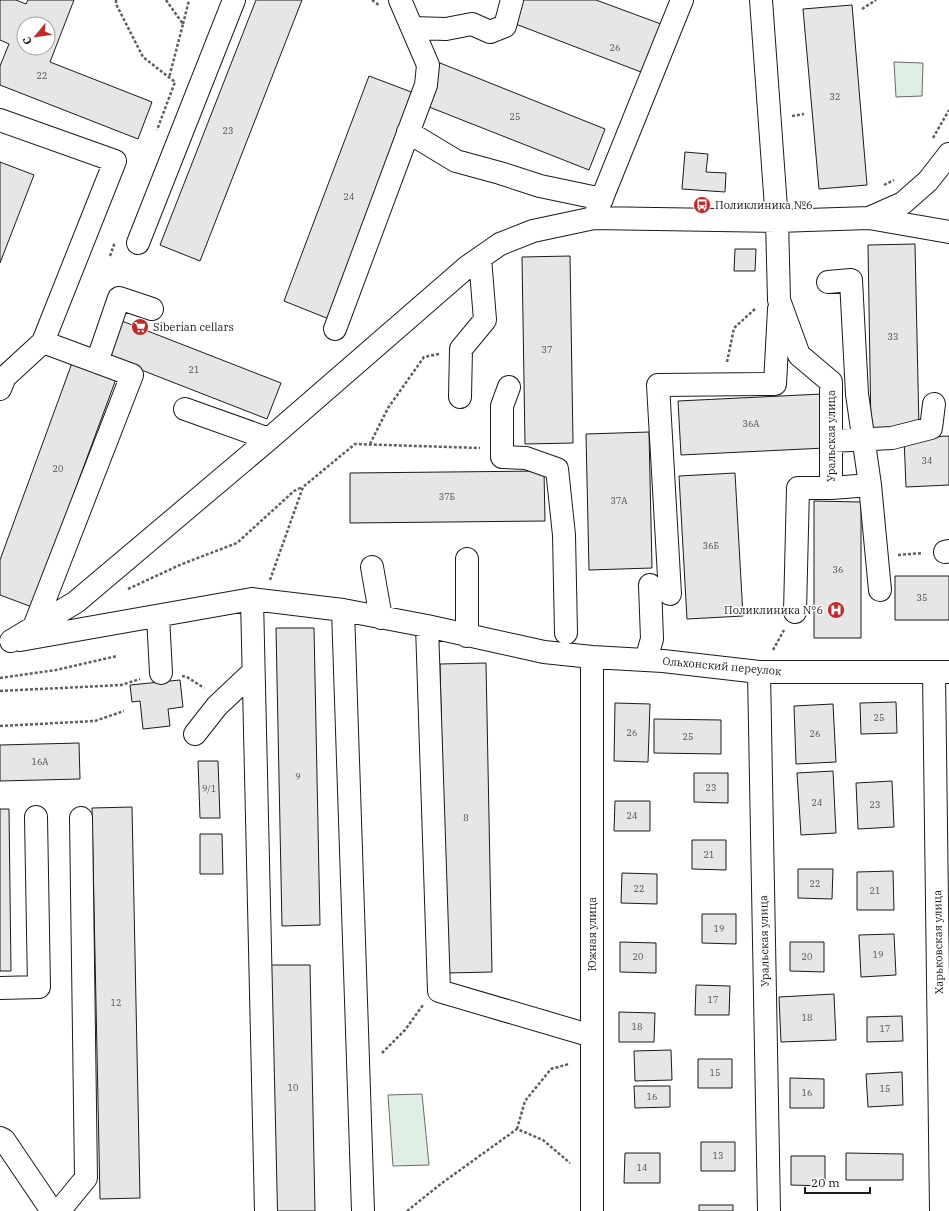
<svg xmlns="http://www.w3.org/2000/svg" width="949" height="1211" font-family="'IBM Plex Serif',serif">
<rect width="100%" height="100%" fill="#fff"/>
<path fill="#e0efe3" stroke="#6a6a6a" d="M894,62L923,63L922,96L896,97Z
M422,1094L429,1165L393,1166L388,1095Z"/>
<path fill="#e6e6e6" stroke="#1a1a1a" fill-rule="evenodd" d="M0,0H16L26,4L28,0H74L50,62L152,102L138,139L0,85V66L9,44L0,40ZM24,24H48V48H24Z
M256,0H302L200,261L160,245Z
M523,0H596L661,24L641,72L513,23Z
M852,5L867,185L819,189L803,9Z
M440,63L605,129L589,170L424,105Z
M369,76L414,93L329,319L284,301Z
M685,152L708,154L706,172L726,173L725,192L682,189Z
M0,162L34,175L0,263Z
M915,244L919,429L871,430L868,245Z
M735,249H756L755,271H734Z
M570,256L573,443L525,444L522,257Z
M122,321L281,383L267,419L108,357Z
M72,363L116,379L32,607L0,595V560Z
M822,394L825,448L681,455L678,401Z
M649,432L652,568L589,570L586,434Z
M949,436V485L906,487L904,438Z
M544,471L545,521L350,523V473Z
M735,473L743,616L687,619L679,476Z
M814,501L861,502V638H814Z
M895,576H949V620H895Z
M276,628H314L320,925L282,926Z
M486,663L492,972L447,973L440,664Z
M180,680L183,707L168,709L170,726L143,729L140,701L132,702L130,685Z
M896,702L897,733L861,734L860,703Z
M615,703L650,704L648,762L614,761Z
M833,704L836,762L796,764L794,706Z
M654,719L721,720V754L654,753Z
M79,743L80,779L0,781V745Z
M198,761H218L220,818H200Z
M833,771L836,833L801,835L797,773Z
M694,773H728V803L694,802Z
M892,781L894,827L858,829L856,783Z
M615,801H650V831H614Z
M132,807L140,1198L100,1199L92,808Z
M0,809H9L11,971H0Z
M200,834H222L223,874H200Z
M692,840H726V870L692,869Z
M798,869H833L832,899L798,898Z
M893,871L894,910H857V872Z
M622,873L657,874V904L621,903Z
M702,914H736V944L702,943Z
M894,934L896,975L861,977L859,935Z
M620,942L656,943V973L620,972Z
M790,942H824V972L790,971Z
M271,965H310L315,1211H276Z
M696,985L730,986L729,1015H695Z
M834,994L836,1040L781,1042L779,997Z
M619,1012L655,1013L654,1042H619Z
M902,1016L903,1041L867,1042V1017Z
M671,1050L672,1080L635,1081L634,1051Z
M698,1059H732V1088H698Z
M902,1072L903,1105L868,1107L866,1074Z
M790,1078L824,1079V1108H790Z
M634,1086H670V1107L635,1108Z
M701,1142H735V1171H701Z
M625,1153H660V1183H624Z
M846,1153L903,1154V1180H846Z
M791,1156H825V1186L791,1185Z
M699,1205H733V1211H699Z"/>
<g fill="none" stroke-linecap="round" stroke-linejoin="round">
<g stroke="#1a1a1a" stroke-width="24">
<path id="minor" d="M761,0L777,221L779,300L799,355L831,382V488H798L795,612
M412,28L446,29L472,24L490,32L505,26L512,0
M0,120L115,161L43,342L5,377L0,389
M408,132L456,161L500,173L540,186L602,199
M594,218L682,0
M869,218L903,203L928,181L949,154
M138,243L234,0
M828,282L851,280L857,394L870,485
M335,329L426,85L428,65L400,0
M97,362L119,298L152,309
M509,387L502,406V457L526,458L557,469L564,535L566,633
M460,397L461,349L485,320L480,258
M185,409L269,439
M831,441L892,438L931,428L934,404
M831,488L870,485L880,590
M945,552L949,551
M467,559V636
M372,567L381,618
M670,594L658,385L775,384L779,309
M252,599L266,1211
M343,610L363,1211
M158,616L161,673
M427,626L439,991L592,1036
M34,627L132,375L43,342
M20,640L252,599L343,610L427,626L544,652L592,657L663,661L759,672H949
M11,641L76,602L269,439L467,267L500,244L533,231L594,218L777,221L869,218L949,232
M646,660L652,639L650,585
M759,672L769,1211
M934,673L941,1211
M195,734L217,706L253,672
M0,988L39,987L36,817
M0,1138L4,1140L52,1211
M59,1211L86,1178L81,818
M592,1211V657"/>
</g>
<path stroke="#5f5f5f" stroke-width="2.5" stroke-dasharray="3 2" stroke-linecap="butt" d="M116,0V4L143,57L175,82L157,130
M166,0L183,24L169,78
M372,0L379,5
M862,9L876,0
M183,24L189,0
M792,116L804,114
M933,138L949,110
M884,185L894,180
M110,256L115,242
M727,362L734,328L756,308
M370,444L388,408L424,357L439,354
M898,555L923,553
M270,580L303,487L355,444L480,448
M128,589L182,564L237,543L294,491L302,487
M773,650L784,630
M182,676L187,677L204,688
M0,678L56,670L117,656
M0,691L121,685L140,679
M0,726L95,721L124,711
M382,1053L405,1030L423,1005
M517,1129L525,1101L551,1069L569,1064
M407,1211L442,1183L517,1129L543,1140L570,1163"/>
<use href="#minor" stroke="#fff" stroke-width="22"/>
</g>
<defs>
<g id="bus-disc" transform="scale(0.9)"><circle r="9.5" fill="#c62828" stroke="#fff"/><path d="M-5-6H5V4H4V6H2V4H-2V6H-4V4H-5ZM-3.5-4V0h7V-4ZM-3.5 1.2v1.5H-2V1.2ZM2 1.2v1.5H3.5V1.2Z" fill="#fff"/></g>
<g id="supermarket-disc" transform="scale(0.9)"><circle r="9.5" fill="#c62828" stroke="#fff"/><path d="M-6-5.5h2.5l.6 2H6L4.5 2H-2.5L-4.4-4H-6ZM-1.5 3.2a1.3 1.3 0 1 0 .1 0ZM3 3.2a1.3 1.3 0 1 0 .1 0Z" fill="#fff"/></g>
<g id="hospital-disc" transform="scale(0.9)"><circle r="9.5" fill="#c62828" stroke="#fff"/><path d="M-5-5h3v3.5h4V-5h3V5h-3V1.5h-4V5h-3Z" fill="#fff"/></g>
</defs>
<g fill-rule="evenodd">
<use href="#bus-disc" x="702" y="205"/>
<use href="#supermarket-disc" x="140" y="327"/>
<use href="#hospital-disc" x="836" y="610"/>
</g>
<g text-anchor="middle" stroke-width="3" stroke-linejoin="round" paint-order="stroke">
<g font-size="9" fill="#4d4d4d">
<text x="615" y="51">26</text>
<text x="42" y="79">22</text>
<text x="835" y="100">32</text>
<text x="515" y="120">25</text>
<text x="228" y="134">23</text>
<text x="349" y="200">24</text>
<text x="893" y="340">33</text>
<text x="547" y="353">37</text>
<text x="194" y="373">21</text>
<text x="751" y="427">36А</text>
<text x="927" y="464">34</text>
<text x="58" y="472">20</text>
<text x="447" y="500">37Б</text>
<text x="619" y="504">37А</text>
<text x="711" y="549">36Б</text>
<text x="838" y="573">36</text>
<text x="922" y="601">35</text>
<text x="879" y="721">25</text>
<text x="632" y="736">26</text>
<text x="815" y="737">26</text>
<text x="688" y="740">25</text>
<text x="40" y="765">16А</text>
<text x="298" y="780">9</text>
<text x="711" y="791">23</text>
<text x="209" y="792">9/1</text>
<text x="817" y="806">24</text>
<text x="875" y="808">23</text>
<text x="632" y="819">24</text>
<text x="466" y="821">8</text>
<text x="709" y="858">21</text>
<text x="815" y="887">22</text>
<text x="639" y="892">22</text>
<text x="875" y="894">21</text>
<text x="719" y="932">19</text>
<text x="878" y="958">19</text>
<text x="638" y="960">20</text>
<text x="807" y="960">20</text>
<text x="713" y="1003">17</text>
<text x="116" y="1006">12</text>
<text x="807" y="1021">18</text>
<text x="637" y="1030">18</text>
<text x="885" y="1032">17</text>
<text x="715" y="1076">15</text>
<text x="293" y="1091">10</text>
<text x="885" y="1092">15</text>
<text x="807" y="1096">16</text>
<text x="652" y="1100">16</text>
<text x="718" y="1159">13</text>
<text x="642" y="1171">14</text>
</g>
<g font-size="11" fill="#1a1a1a" stroke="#fff" text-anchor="start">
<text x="715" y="209">Поликлиника №6</text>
<text x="153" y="331">Siberian cellars</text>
<text x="823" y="614" text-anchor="end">Поликлиника N°6</text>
</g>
<g font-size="11" fill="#1a1a1a" stroke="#fff">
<text transform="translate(831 436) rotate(-90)" y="4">Уральская улица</text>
<text transform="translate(722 666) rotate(5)" y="4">Ольхонский переулок</text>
<text transform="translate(592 934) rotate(-90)" y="4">Южная улица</text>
<text transform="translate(764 941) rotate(-91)" y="4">Уральская улица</text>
<text transform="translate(938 942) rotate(-91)" y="4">Харьковская улица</text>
</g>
</g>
<g transform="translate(36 36) rotate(241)"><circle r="19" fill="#ffffff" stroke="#a3a3a3"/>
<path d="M0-3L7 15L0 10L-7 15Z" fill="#c62828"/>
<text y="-6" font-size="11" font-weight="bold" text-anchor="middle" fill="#1a1a1a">С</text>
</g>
<path d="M805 1187v6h65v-6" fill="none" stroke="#1a1a1a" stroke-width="2"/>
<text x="811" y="1187" font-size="12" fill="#1a1a1a" stroke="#ffffff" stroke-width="3" paint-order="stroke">20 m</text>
</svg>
